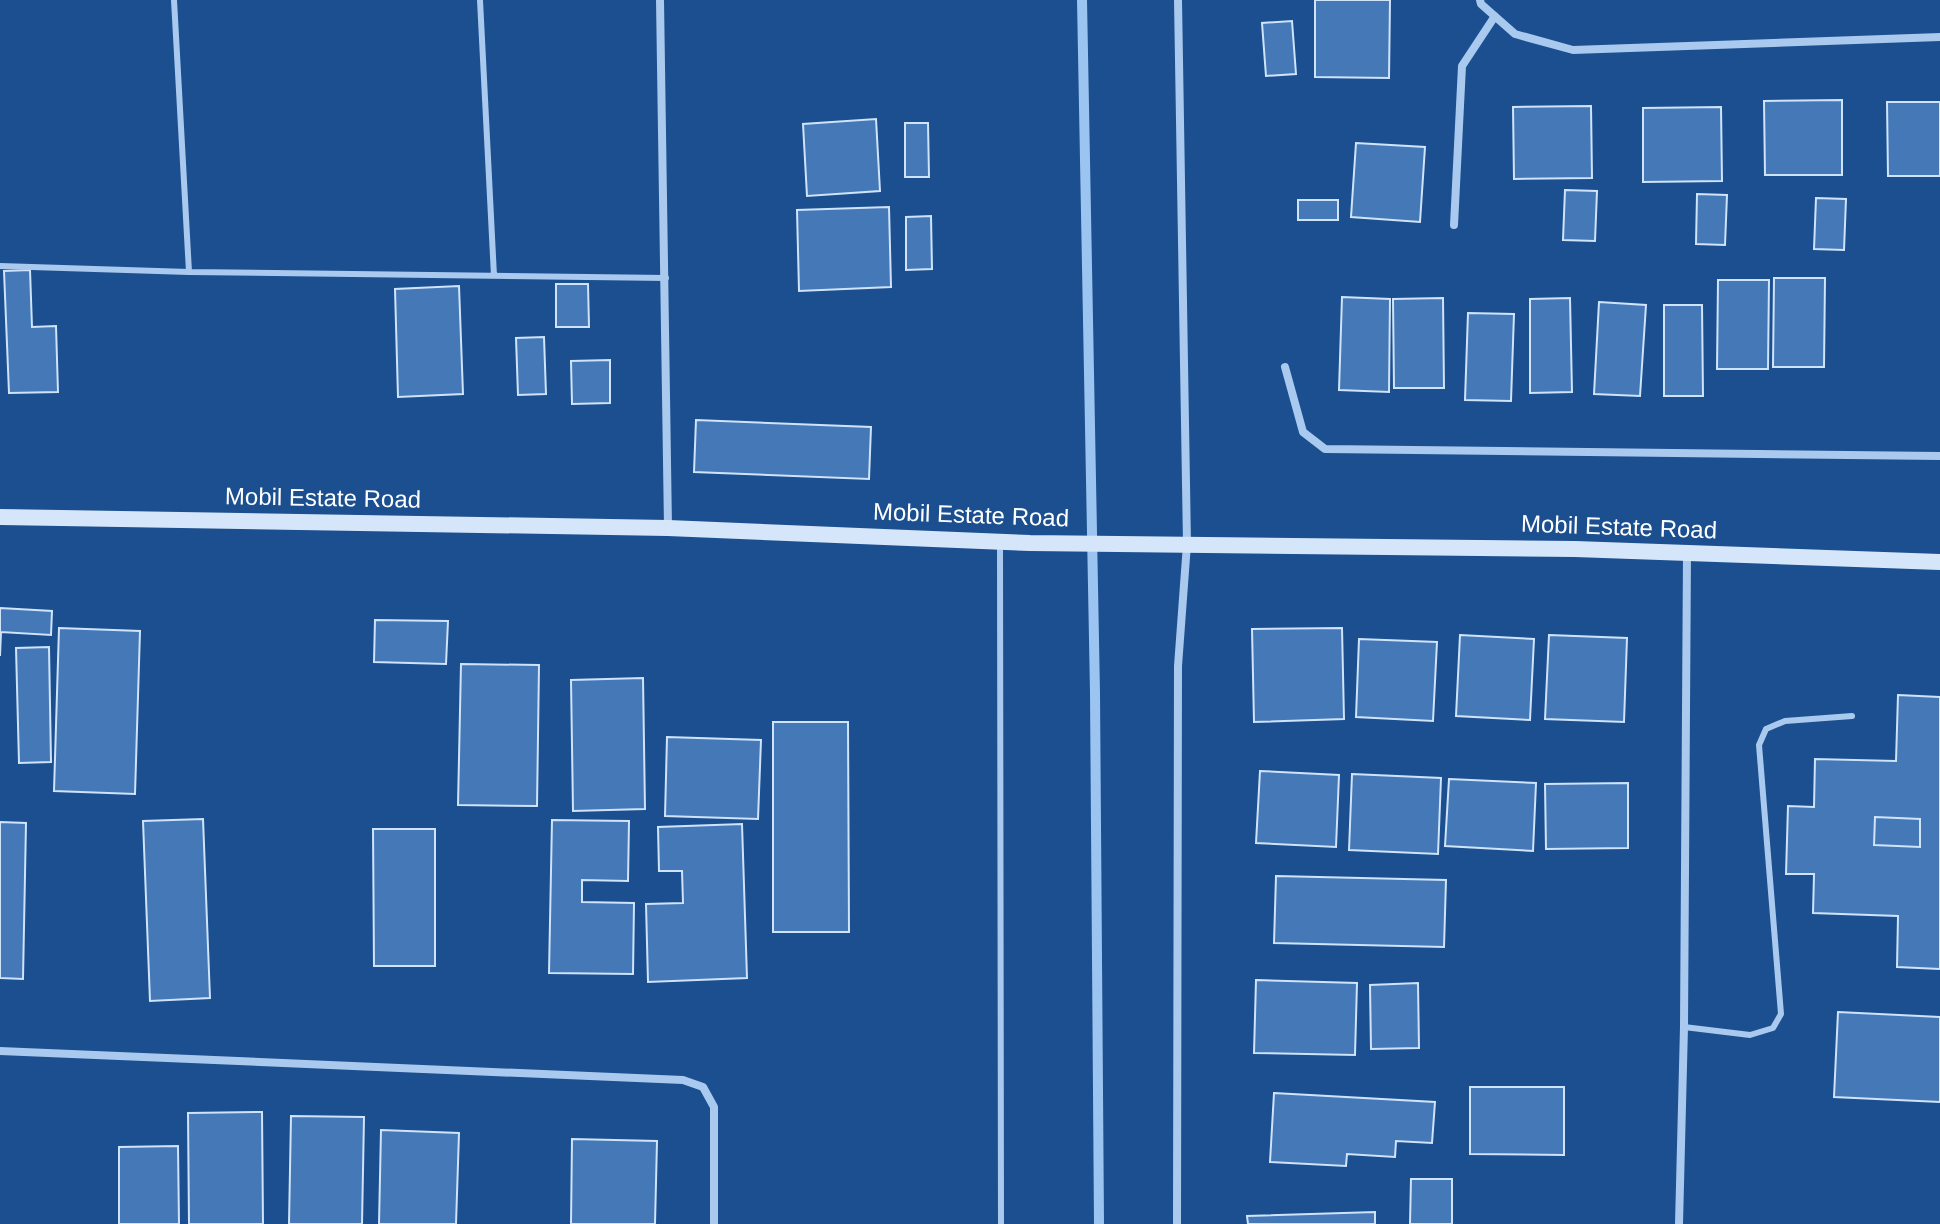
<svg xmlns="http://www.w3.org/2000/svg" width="1940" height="1224" font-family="Arial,sans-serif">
<rect width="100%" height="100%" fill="#1b4f8f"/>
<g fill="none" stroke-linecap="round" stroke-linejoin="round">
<path stroke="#9cc4f0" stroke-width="10" d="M1082,0L1095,693L1099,1224"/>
</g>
<path fill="#4478b7" stroke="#cfe3fa" stroke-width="2" fill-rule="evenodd" d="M1315,0H1390L1389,78L1315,77Z
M1292,21L1296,74L1266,76L1262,23Z
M1842,100V175H1765L1764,101Z
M1887,102H1940V176H1888Z
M1591,106L1592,178L1514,179L1513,107Z
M1721,107L1722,181L1643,182V108Z
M876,119L880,191L807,196L803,124Z
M905,123H928L929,177H905Z
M1356,143L1425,147L1420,222L1351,217Z
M1565,190L1597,191L1595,241L1563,240Z
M1697,194L1727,195L1725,245L1696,244Z
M1816,198L1846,199L1844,250L1814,249Z
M1298,200H1338V220H1298Z
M889,207L891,287L799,291L797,210Z
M931,216L932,269L906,270V217Z
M30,270L32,327L56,326L58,392L9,393L4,271Z
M1774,278H1825L1824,367H1773Z
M1718,280H1769L1768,369H1717Z
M556,284H588L589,327H556Z
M459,286L463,394L398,397L395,289Z
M1342,297L1390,299L1389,392L1339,390Z
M1443,298L1444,388H1394L1393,299Z
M1570,298L1572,392L1530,393V299Z
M1599,302L1646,305L1640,396L1594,394Z
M1664,305H1702L1703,396H1664Z
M1468,313L1514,314L1511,401L1465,400Z
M544,337L546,394L518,395L516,338Z
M610,360V403L572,404L571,361Z
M696,420L871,427L869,479L694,472Z
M0,608L52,611L51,635L1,632L0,656Z
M375,620L448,621L446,664L374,662Z
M59,628L140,631L135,794L54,791Z
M1342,628L1344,719L1254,722L1252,629Z
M1460,635L1534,639L1530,720L1456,716Z
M1549,635L1627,638L1624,722L1545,719Z
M1359,639L1437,642L1433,721L1356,717Z
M49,647L51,762L19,763L16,648Z
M461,664L539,665L537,806L458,805Z
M643,678L645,809L573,811L571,680Z
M1898,695L1940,697V969L1897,967L1898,916L1813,913L1814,874H1786L1788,806L1814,807L1815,759L1896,761ZM1875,817L1920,819V847L1874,845Z
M773,722H848L849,932H773Z
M667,737L761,740L758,819L665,816Z
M1260,771L1339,775L1336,847L1256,843Z
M1352,774L1441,778L1438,854L1349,850Z
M1449,779L1536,783L1533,851L1445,846Z
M1628,783V848L1546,849L1545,784Z
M1875,817L1920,819V847L1874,845Z
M203,819L210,998L150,1001L143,821Z
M552,820L629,821L628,881L582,880V902L634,903L633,974L549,973Z
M0,822L26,823L23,979L0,978Z
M742,824L747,978L648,982L646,904L683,903L682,871H659L658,827Z
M373,829H435V966H374Z
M1276,876L1446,880L1444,947L1274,943Z
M1256,980L1357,983L1355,1055L1254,1053Z
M1418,983L1419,1048L1371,1049L1370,985Z
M1838,1012L1940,1017V1102L1834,1097Z
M1470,1087H1564V1155L1470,1154Z
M1274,1093L1435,1102L1432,1143L1396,1141L1395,1157L1347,1154L1346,1166L1270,1162Z
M262,1112L263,1224H189L188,1113Z
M291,1116L364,1117L362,1224H289Z
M381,1130L459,1133L456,1224H379Z
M572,1139L657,1141L655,1224H571Z
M178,1146L179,1224H119V1147Z
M1411,1179H1452V1224H1410Z
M1375,1212V1224H1248L1247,1216Z"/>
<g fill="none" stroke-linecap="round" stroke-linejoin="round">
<path stroke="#a9c9ee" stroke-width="6" d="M174,0L189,272
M480,0L494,276
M0,266L189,272L666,278
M1000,542L1001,1224
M1684,1027L1750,1035L1773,1028L1781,1014L1759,745L1766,729L1785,721L1852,716"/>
<path stroke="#a9c9ee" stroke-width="8" d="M660,0L668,527
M1480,0L1481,4L1515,34L1573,50L1940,37
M1454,225L1462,66L1495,16
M1285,367L1303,432L1325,449L1940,456
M0,1051L683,1080L703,1087L714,1107V1224
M1177,1224L1178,666L1187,544L1178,0
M1679,1224L1684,1027L1687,553"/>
<path stroke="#d6e6fa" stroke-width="16" d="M0,517L668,528L1030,543L1575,549L1940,562"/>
</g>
<g text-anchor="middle" stroke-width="6" stroke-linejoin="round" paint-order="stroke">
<g font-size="24" fill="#fff" stroke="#1b4f8f">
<text transform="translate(323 498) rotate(1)" y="8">Mobil Estate Road</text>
<text transform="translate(971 515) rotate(2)" y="8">Mobil Estate Road</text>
<text transform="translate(1619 527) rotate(2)" y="8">Mobil Estate Road</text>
</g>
</g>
</svg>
